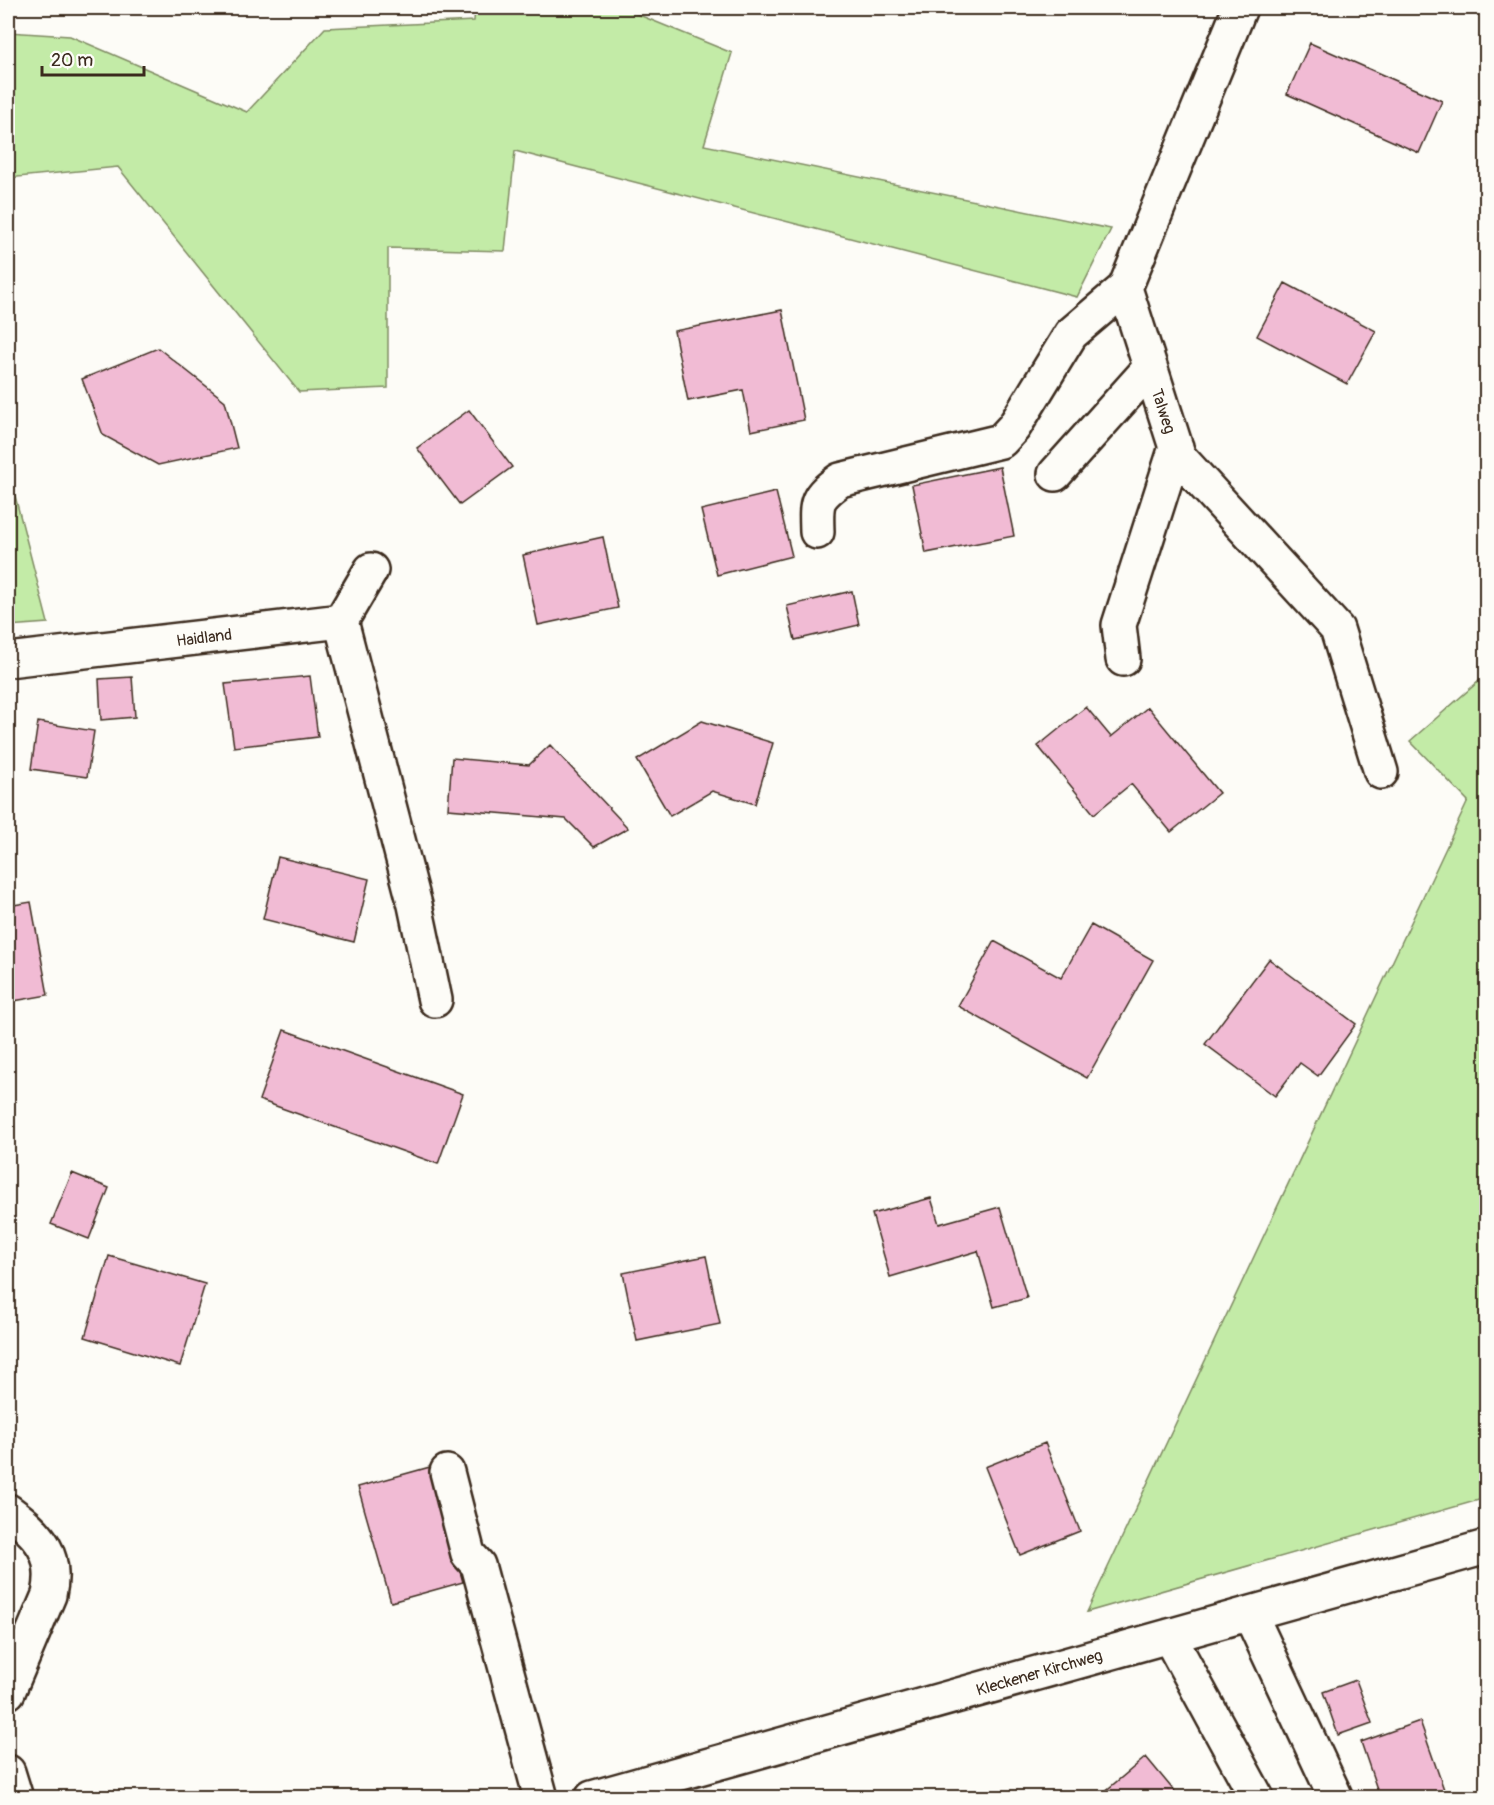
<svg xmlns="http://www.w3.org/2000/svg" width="1494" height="1805" font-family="Pangolin,sans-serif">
<rect width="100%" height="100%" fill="#fdfcf7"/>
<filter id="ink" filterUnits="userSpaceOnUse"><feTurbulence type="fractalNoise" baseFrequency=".0167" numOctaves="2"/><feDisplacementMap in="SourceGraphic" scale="12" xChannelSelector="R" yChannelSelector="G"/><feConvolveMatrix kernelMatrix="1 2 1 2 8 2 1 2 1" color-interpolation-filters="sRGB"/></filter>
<g filter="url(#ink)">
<path fill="#c3eba7" stroke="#7f8a62" stroke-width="1.5" d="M475,8H622L732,53L704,145L1111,229L1077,297L515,151L505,251L388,248V388L299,392L118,167L8,178V32L70,36L247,112L325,28L474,21Z
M8,469L48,623L8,626Z
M1486,675V1498L1087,1612L1468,801L1410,741Z"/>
<path fill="#f1bbd4" stroke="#3b2a1e" stroke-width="1.5" d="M1310,43L1442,101L1419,153L1287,94Z
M1285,283L1376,331L1347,384L1257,336Z
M782,310L804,420L751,431L743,390L688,401L674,331Z
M158,348L225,401L237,448L158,465L103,435L82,379Z
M469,410L512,467L460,505L417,448Z
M1000,467L1014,536L926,553L912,485Z
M776,492L792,556L717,575L701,510Z
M603,537L618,608L538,625L523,555Z
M852,591L859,625L795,640L787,606Z
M310,676L318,737L234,747L225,684Z
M132,677L135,717L101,720L99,679Z
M1086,707L1111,737L1148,707L1219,793L1171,832L1131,784L1094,814L1038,746Z
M702,721L773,743L755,804L712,791L670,816L637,760Z
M38,722L94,731L87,777L31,769Z
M550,745L628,828L594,847L566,819L448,809L452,758L529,765Z
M278,857L369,879L354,942L263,919Z
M31,902L48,995L8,1002V906Z
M1091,925L1153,960L1087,1078L958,1006L994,941L1061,978Z
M1269,959L1356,1024L1318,1076L1300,1063L1275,1096L1205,1044Z
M284,1030L463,1094L438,1164L259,1100Z
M72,1173L109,1188L89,1239L51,1224Z
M931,1198L939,1224L1000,1207L1027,1298L994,1307L978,1251L890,1277L872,1214Z
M109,1256L205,1284L180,1366L85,1337Z
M706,1256L720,1324L637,1341L623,1273Z
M1045,1443L1080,1531L1020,1555L985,1467Z
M430,1467L463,1582L391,1602L358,1487Z
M1356,1680L1372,1723L1338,1735L1323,1692Z
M1420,1721L1447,1798H1380L1361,1742Z
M1146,1757L1180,1798H1097Z"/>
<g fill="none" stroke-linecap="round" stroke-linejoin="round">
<g stroke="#3b2a1e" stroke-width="38">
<path id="minor" d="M1240,8L1125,288L1179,457L1337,629L1381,772
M1055,474L1150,368
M817,532C816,502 815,498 840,480L1001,441L1014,427L1071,334L1125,288
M341,621L415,905L435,1000
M1123,659L1119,625L1176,447
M8,660L341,621L371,570
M447,1472L468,1554L478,1565L541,1798
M8,1511C39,1534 58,1553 49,1595L8,1692
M1250,1614L1336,1798
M1169,1636L1257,1798
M8,1772L16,1798
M592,1798L1486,1547"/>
</g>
<use href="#minor" stroke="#fdfcf7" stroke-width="33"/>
</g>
</g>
<g text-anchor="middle" stroke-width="4.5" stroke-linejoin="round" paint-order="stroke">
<g font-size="16" fill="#3b2a1e" stroke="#fdfcf7">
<text transform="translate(1164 411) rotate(72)" y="6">Talweg</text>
<text transform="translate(204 637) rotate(-7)" y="6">Haidland</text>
<text transform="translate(1039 1672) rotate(-16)" y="6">Kleckener Kirchweg</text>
</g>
</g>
<rect width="1494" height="1805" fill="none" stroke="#fdfcf7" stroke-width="30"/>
<rect x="15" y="15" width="1464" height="1775" fill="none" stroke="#3b2a1e" stroke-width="2" filter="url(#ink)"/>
<path d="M42 66v9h102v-9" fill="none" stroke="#3b2a1e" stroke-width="3"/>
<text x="51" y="66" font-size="18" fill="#3b2a1e" stroke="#fdfcf7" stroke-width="4.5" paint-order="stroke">20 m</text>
</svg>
